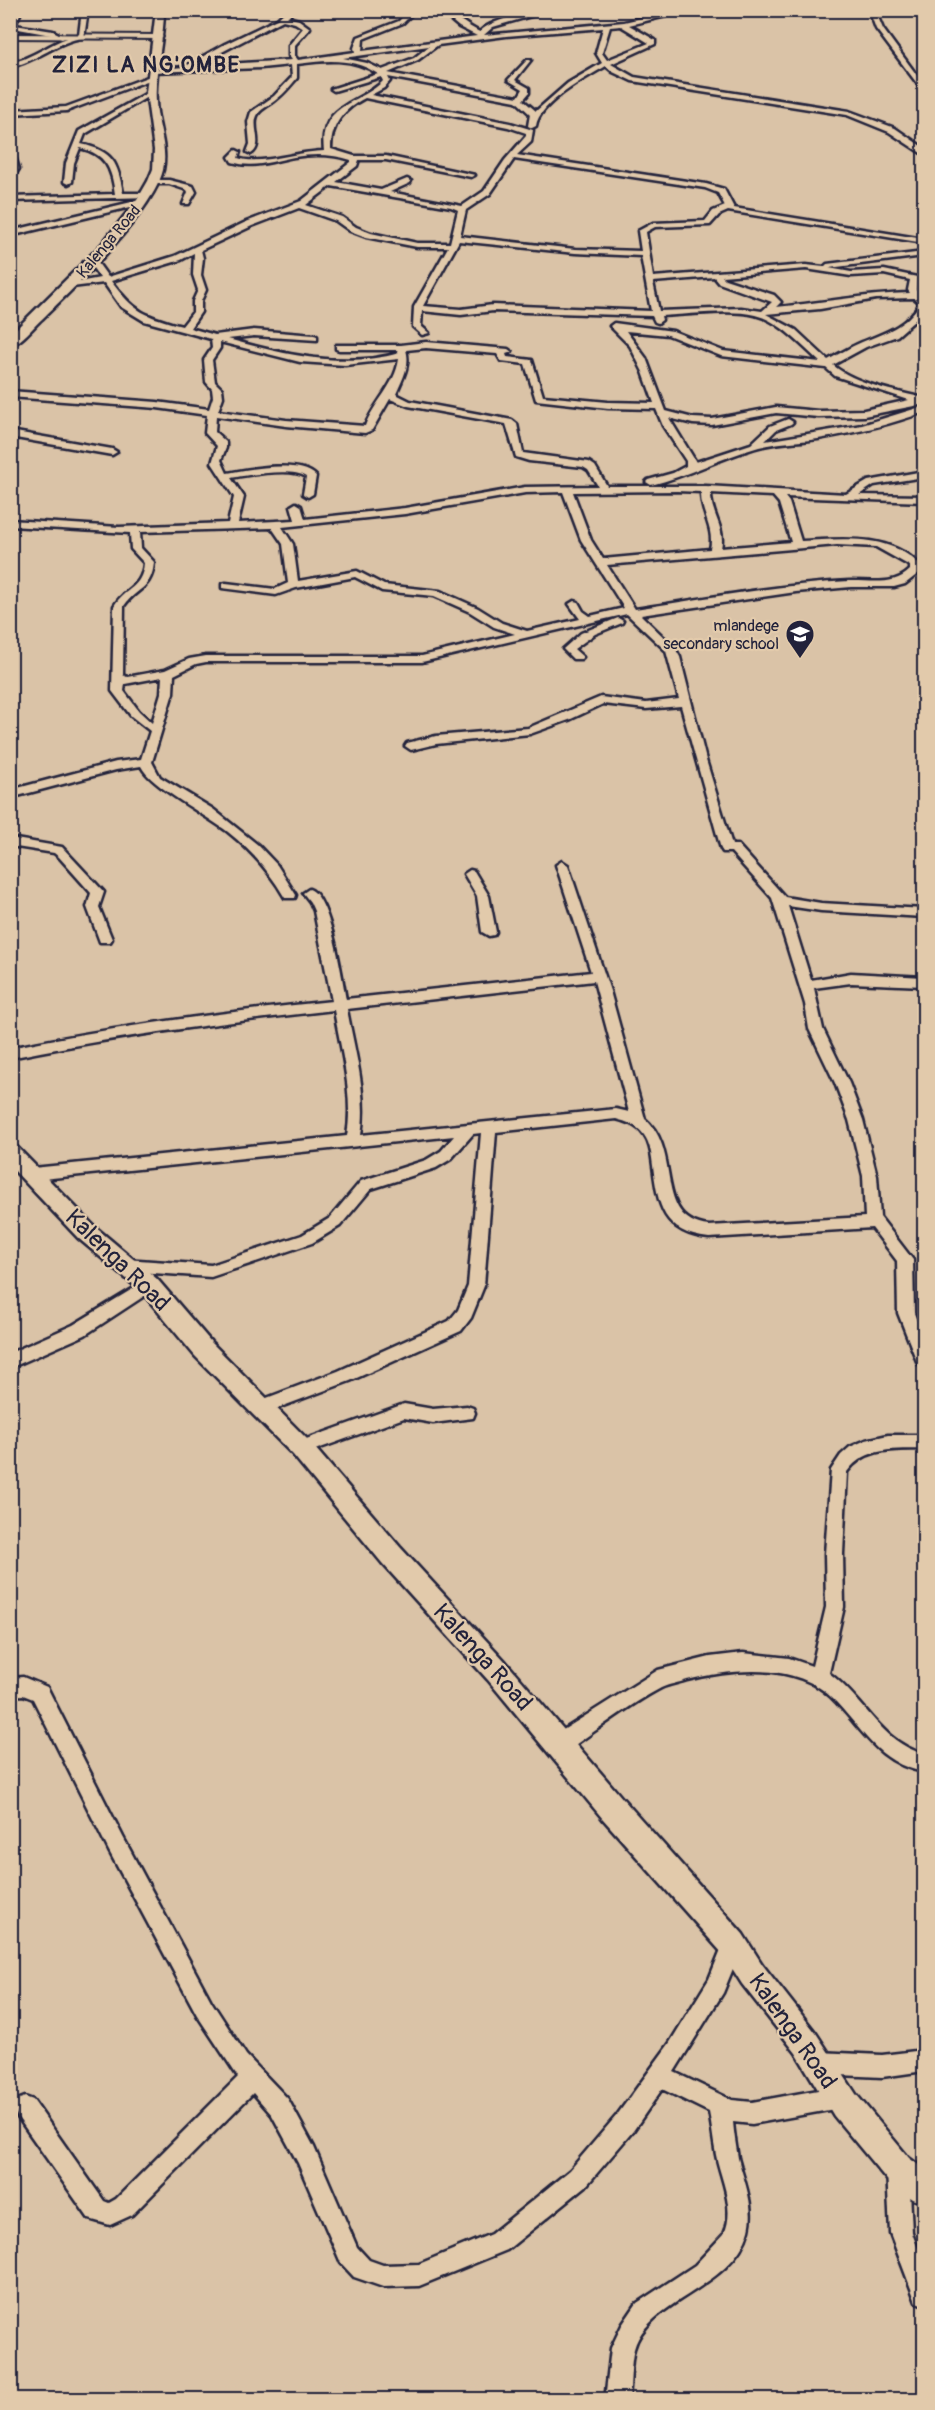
<svg xmlns="http://www.w3.org/2000/svg" width="935" height="2410" font-family="Pangolin,sans-serif">
<rect width="100%" height="100%" fill="#dac3a7"/>
<filter id="ink" filterUnits="userSpaceOnUse"><feTurbulence type="fractalNoise" baseFrequency=".0167" numOctaves="2"/><feDisplacementMap in="SourceGraphic" scale="12" xChannelSelector="R" yChannelSelector="G"/><feConvolveMatrix kernelMatrix="1 2 1 2 8 2 1 2 1" color-interpolation-filters="sRGB"/></filter>
<g filter="url(#ink)">
<g fill="none" stroke-linecap="round" stroke-linejoin="round">
<g stroke="#22223b" stroke-width="5">
<path id="minor" d="M16,10H22L15,25L53,31L65,37L62,39L51,35L13,28L10,30V21Z
M82,10H88L84,38C58,40 37,62 10,67V63C35,58 54,39 79,35Z
M287,10H295L287,17L299,20L310,28L295,45V56L298,60L355,52L354,48L358,37L399,21L409,10H416L403,23L363,39L362,51L477,36L459,27L439,10C449,10 468,27 480,32C488,20 537,10 552,10L493,27L484,35L624,22L677,10H691L629,25L655,40V44L611,64L634,77L849,111L895,128L924,148V153H921L889,132L847,115L632,81L613,72L606,66C586,78 539,103 536,126L532,128L528,126L530,114L516,101L388,77L390,81L384,88L371,95L510,123L533,130L531,142L517,155L706,184L724,189L734,208L924,239V243L728,211L719,215L710,225L655,227L646,232L653,277L806,265L824,267L827,264L924,252V256L829,268L851,272L884,270L917,277L916,290L919,293H924L922,314L897,336L866,347L833,365C853,383 898,392 924,398V404L864,416L818,417L776,413L712,425L693,424L669,418L696,462L751,444L770,426L788,419L793,422L791,424L776,430L765,441L862,425L924,406V412C890,425 854,433 818,439C799,442 778,442 759,447C722,457 688,476 651,485L646,482L648,480L673,473L686,466V461L663,426L656,409L608,408L536,400L525,364L501,361L497,354L426,348L406,350C411,365 402,380 396,394L410,401L512,420L517,424L523,453L589,462L595,466L607,486H706L846,494L868,481L924,471V477L874,485L859,495L924,496V502L785,497L789,502L801,541C842,539 889,533 920,565L919,573L905,584L894,587H851L796,592L641,615L675,648L680,657L706,760L732,845H738L785,897L821,903L924,909V917L821,911L788,906L811,980L851,973L924,977V986L851,983L814,988L823,1029L849,1083L863,1120L877,1176L880,1217L913,1260L914,1313L924,1340V1366L918,1364L898,1313L897,1261L872,1228L709,1238C663,1233 658,1206 653,1166C652,1156 650,1143 644,1135C637,1125 627,1122 616,1119L496,1132L484,1286L471,1318L461,1331L350,1381L262,1414L256,1412L254,1407L256,1402L338,1371L449,1321L458,1310L468,1286L481,1133L473,1134L451,1159L436,1168L371,1189L340,1226L312,1243L211,1277L124,1271L119,1269L116,1265L119,1261L124,1259L211,1265L302,1235L330,1218L361,1181L426,1160L441,1151L454,1136L33,1180L28,1178L26,1174L28,1170L33,1168L347,1136C354,1095 341,1051 334,1010C225,1022 117,1036 10,1058V1048C117,1026 224,1012 332,1001L314,911L310,902L303,893L309,889C330,895 342,977 346,999L591,972L556,865L562,861L568,865L610,991L645,1119C683,1151 652,1219 709,1226L865,1217L863,1176L849,1120L835,1083L809,1029L805,1004L772,898L731,852H723L721,849L681,706L646,709L603,704L569,720L530,734L436,744L411,750L405,746L407,743L436,736L528,728L601,697L646,703L679,699L666,651L627,614L422,662H206L196,664L174,675L173,693L152,762L160,777L213,809L258,845L277,865L296,895L295,898H285C270,872 252,851 228,832C208,816 150,786 141,766L116,770L10,798V790L116,762L141,759L150,731L131,716L112,691L114,606C125,587 142,589 144,563L131,549L130,533L10,526V520L119,527L228,523L234,497L212,463L217,446L205,433L207,415L157,408L10,397V391L157,402L209,409L213,397L212,389L206,382L204,360L212,348L211,339L144,321L121,307L104,283L72,287L68,284L100,278L88,261L89,259H95L108,277L175,256L246,222L301,201L351,162V160C333,154 313,154 294,157C272,161 254,169 232,162L229,157L236,150L240,152L238,158C259,166 298,151 324,151C318,103 361,104 383,81L381,77L334,91L331,89L378,74C353,57 325,60 297,64V78C291,85 285,93 277,99C272,104 262,108 258,114C250,126 265,145 251,154L247,152L250,144L248,122L251,112L274,96L292,77L291,65L261,68L153,72L150,70L184,67L225,44L277,19ZM283,20L295,23L303,28L289,45V56L292,60L195,66ZM621,26L649,43L607,60L602,53L610,27ZM603,28L596,53L602,63L568,83L536,111L523,100L529,93V88L515,80L531,60H527L508,80L523,89L518,97L388,73L418,60L438,45L506,36ZM429,46L414,58L382,70L367,63L343,58ZM365,98L508,127L526,133V136L505,160L484,191L462,206L390,192L410,183L411,181L407,179L381,190L336,182L357,166L359,160H386L471,177L475,175L386,156H354L331,149C331,124 344,109 365,98ZM514,159L705,188L718,193L725,206L713,211L705,221L653,223L638,231L641,251L575,249L460,236L466,210L490,194ZM331,186L451,207L458,210L450,243H417L371,233L356,227L342,217L306,205ZM299,208L336,221L350,231L366,237L417,247H448L414,307L413,327L422,335L429,333L421,326L422,311L461,315L493,311L652,316L655,322L658,323L662,320L661,316C687,315 730,309 755,315C780,321 801,345 820,362L723,351L673,331L614,323L610,326L630,346L643,372L654,403L608,402L543,396L532,360L507,357L506,354L512,352L508,349L426,342L401,345H336V349L339,350H397L399,353C344,369 282,354 228,339L254,336L317,340V336L314,335L254,330L215,335L190,328L201,312V301L206,290L201,275L203,258L201,250L252,226ZM459,241L575,253L641,256L651,311L493,305L461,309L423,306ZM194,253L193,275L198,290L193,301V312L182,326C145,316 134,312 111,281L181,260ZM806,269L851,276L884,274L910,280L908,290L910,293C865,294 821,303 776,307L781,302L774,295L725,279L722,276ZM714,277L719,283L772,302L762,311L741,308L659,311L653,282ZM914,298L920,303C907,326 885,333 862,342C850,347 839,354 828,360L796,330L766,314L820,309L876,299ZM626,331L668,335L721,356L826,368L835,376L909,400L864,410L818,411L776,407L712,419L693,418L666,411L646,358ZM220,342L300,362L345,365L399,359C395,386 374,402 365,426L286,420L218,411L223,397L222,389L215,382L212,360L220,348ZM390,399L408,406L506,424L516,457L529,461L583,467L588,470L598,486L525,487L405,508L305,519L301,506L296,503L291,506L295,520L238,523L244,497L231,478C247,475 293,467 306,477L303,494L308,497L313,494L316,476C300,459 249,469 227,473L221,460L226,448V442L215,432L216,416L286,426L365,433L372,430ZM677,491L701,492C700,513 715,528 710,549L603,559L591,540L573,492ZM563,492L581,540L624,608L590,616L583,611L578,602L574,601L569,604L580,619L527,631L502,623L478,608L440,591L384,585L357,571L298,581L293,544L282,527L405,514L525,493ZM711,493L773,496L779,503L791,542L721,548C726,528 710,513 711,493ZM272,528L283,544L288,583L275,589L226,583L222,584V588L276,595L296,588L355,577L382,591L434,596L470,612L494,627L515,634L422,656H206L189,659L165,670L127,677L123,675L124,606C137,587 152,590 154,562L141,548L140,532ZM837,545L876,547L910,566V570C893,587 870,580 849,581C777,585 706,598 635,609L607,565ZM162,677L161,693L152,723L139,711L124,691L125,684ZM594,981L629,1112L616,1109L361,1135C368,1094 354,1049 347,1009Z
M869,10H875L883,29L924,85V91L922,90L876,29Z
M153,75L155,78L67,111L10,114V110L66,107Z
M149,92L154,93L85,134L81,144C113,151 118,163 123,193H146L150,195L149,197L10,201V197L115,194C112,169 106,154 80,148L74,163L72,182L68,184L64,182L66,163L79,131Z
M10,151L14,153L19,169L10,182Z
M152,180H169L193,186L196,192L189,204H183L188,192L187,190L169,184H149L148,182Z
M140,200H143V204L10,236V231Z
M10,431L112,449L117,452L112,455L10,437Z
M618,618L623,621L622,623L595,634L574,649L583,657L581,659H573L563,649L581,633Z
M10,838L62,847L104,892L99,907L112,939L110,942H100L87,907L91,893L59,857L54,853L10,846Z
M470,870L474,871L489,896L496,932L494,935L489,936L482,932L477,896L464,874Z
M149,1279L155,1281L157,1285L155,1289L85,1335L10,1368V1353L73,1325Z
M404,1404L433,1409L467,1406L473,1408L475,1413L473,1418L433,1423L404,1418L301,1455L295,1453L293,1448L295,1443Z
M888,1435H924V1449C896,1450 866,1446 847,1472L843,1554L844,1607L829,1673C866,1700 879,1741 924,1754V1772C876,1763 863,1728 831,1697C795,1662 732,1669 687,1680C679,1683 669,1684 661,1688C630,1704 596,1731 566,1751L559,1753L552,1751L550,1744L552,1737L658,1670L710,1657L743,1653L789,1658L812,1666L826,1607L825,1554L831,1470L841,1455L850,1447L866,1440Z
M23,1677L47,1687L123,1837L211,2001L246,2055L288,2099L314,2147L357,2247L369,2260L383,2265L419,2264L491,2234L570,2170L617,2115L669,2044L709,1979L726,1937L733,1934L740,1937L743,1944L723,1993L674,2072L732,2100L752,2102L840,2086L848,2089L851,2097L848,2105L840,2108L752,2124L733,2122C734,2134 736,2146 738,2158C744,2181 755,2206 749,2230C733,2289 648,2299 634,2349C630,2365 631,2383 629,2400H605L611,2348L622,2325L637,2303L695,2265L724,2234C736,2208 721,2180 716,2155C713,2140 712,2126 709,2112L662,2089L633,2131L586,2186L507,2250L419,2286L383,2287L354,2277L341,2263L298,2163L272,2115L253,2093L132,2215L110,2225L89,2219L17,2116L14,2108L17,2100L25,2097L33,2100L104,2201L109,2203L116,2199L238,2077L197,2015L109,1851L33,1699L23,1695L10,1696V1678Z
M924,2050V2071L882,2077L818,2074L811,2070L807,2063L811,2056L818,2052L882,2055Z
M898,2158L906,2161L909,2169L912,2233L924,2265V2305L916,2302L890,2233L887,2169L890,2161Z"/>
</g>
<g stroke="#22223b" stroke-width="4">
<path id="tertiary" d="M10,34L159,35L163,37L159,39L10,38Z"/>
</g>
<g stroke="#22223b" stroke-width="5">
<path id="secondary" d="M156,10H164C164,41 154,72 156,102C157,125 168,147 163,170C153,212 74,288 42,319C33,327 22,342 10,346V335L101,245L137,200L148,181L153,169L154,150L146,92Z
M10,1144L17,1147L94,1226L157,1279L211,1342L309,1441L400,1547L506,1662L623,1799L743,1934L762,1964L816,2033L856,2094L909,2158L924,2169V2203L913,2199L887,2180L834,2116L796,2053L742,1984L723,1954L603,1819L488,1680L382,1563L293,1455L195,1356L141,1291L78,1238L10,1166Z"/>
</g>
<use href="#minor" fill="#e2caab" fill-rule="evenodd"/>
<use href="#tertiary" fill="#e2caab" fill-rule="evenodd"/>
<use href="#secondary" fill="#e2caab" fill-rule="evenodd"/>
</g>
</g>
<defs>
<g id="school-pin" transform="scale(1.5)"><path d="M0 17L-7.5 6A9.5 9.5 0 1 1 7.5 6Z" fill="#22223b" stroke="#e2caab"/><path d="M0-5L7-2L0 1L-7-2ZM-4 1L0 2.5L4 1V4Q0 6-4 4Z" fill="#fff"/></g>
</defs>
<g fill-rule="evenodd">
<use href="#school-pin" x="800" y="634"/>
</g>
<g text-anchor="middle" stroke-width="4.5" stroke-linejoin="round" paint-order="stroke">
<g font-size="16" fill="#22223b" stroke="#e2caab">
<text transform="translate(108 241) rotate(-50)" y="6">Kalenga Road</text>
</g>
<g font-size="16" fill="#22223b" stroke="#e2caab" text-anchor="end">
<text x="779" y="631">mlandege<tspan x="779" dy="18">secondary school</tspan></text>
</g>
<g font-size="22" font-weight="bold" letter-spacing="1.5" fill="#22223b" stroke="#e2caab">
<text x="146" y="72">ZIZI LA NG'OMBE</text>
</g>
<g font-size="24" fill="#22223b" stroke="#e2caab">
<text transform="translate(118 1260) rotate(44)" y="8">Kalenga Road</text>
<text transform="translate(483 1657) rotate(48)" y="8">Kalenga Road</text>
<text transform="translate(793 2031) rotate(55)" y="8">Kalenga Road</text>
</g>
</g>
<rect width="935" height="2410" fill="none" stroke="#e2caab" stroke-width="36"/>
<rect x="18" y="18" width="899" height="2374" fill="none" stroke="#22223b" stroke-width="2" filter="url(#ink)"/>
</svg>
